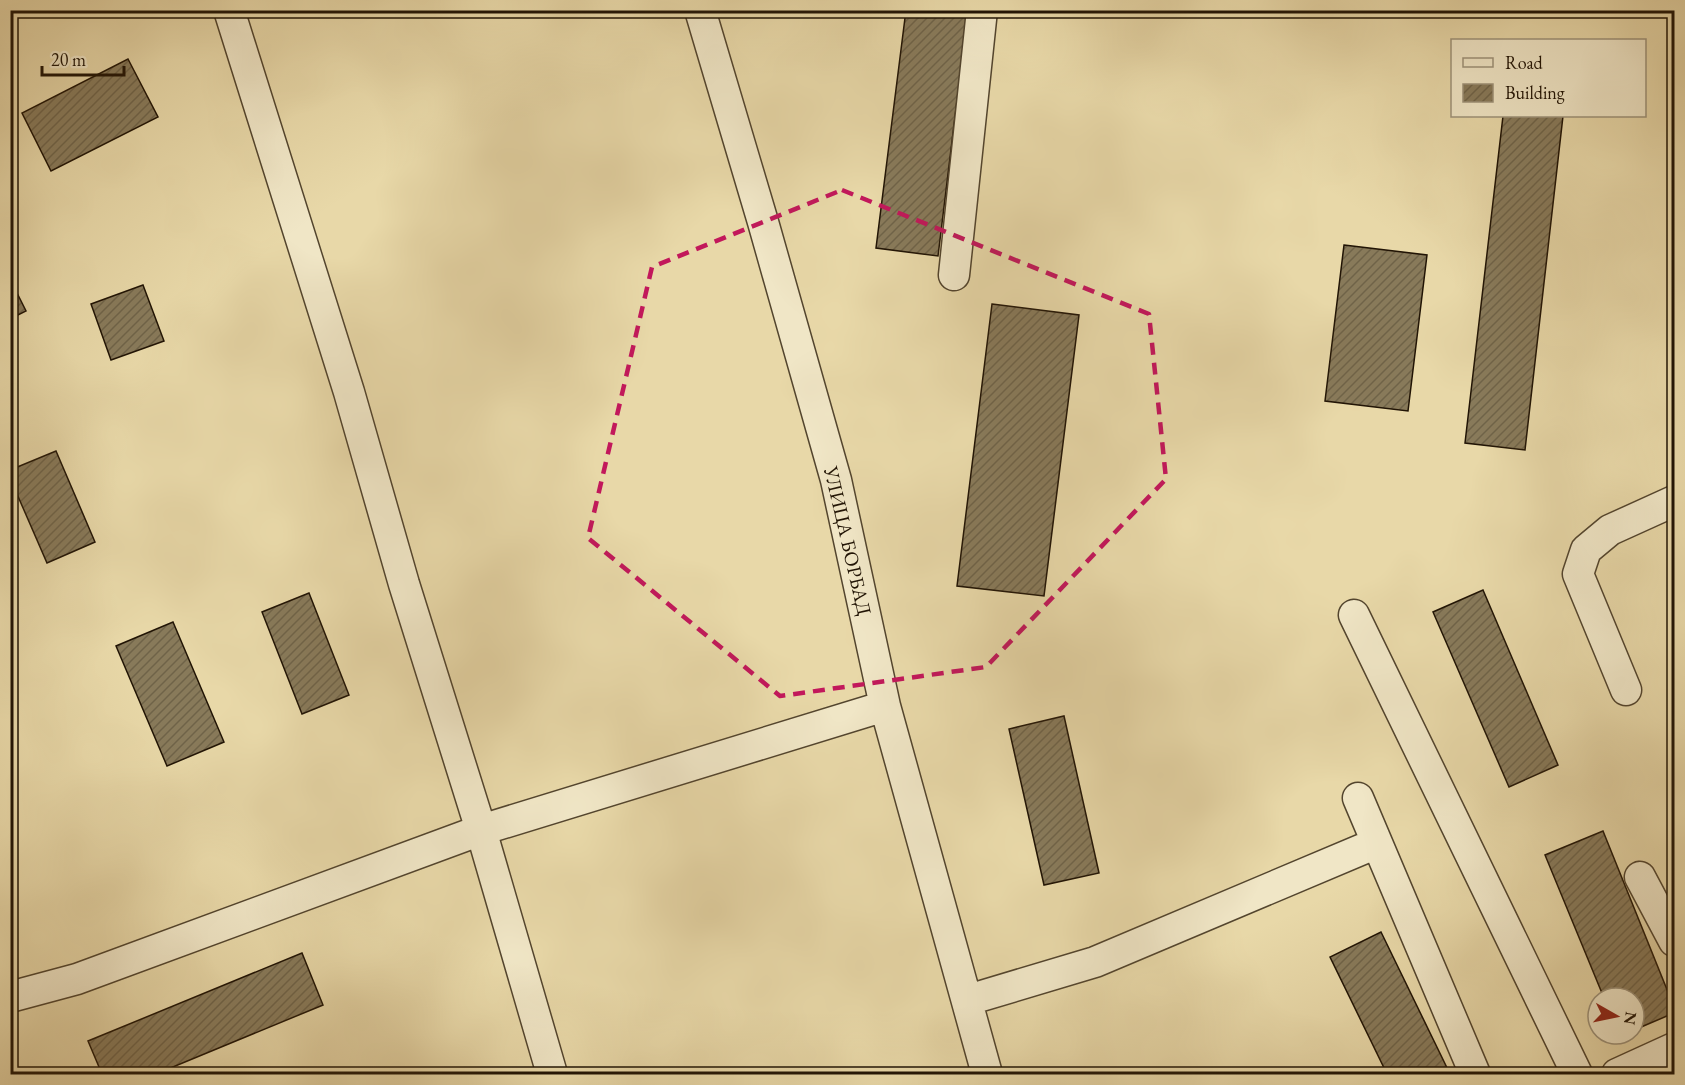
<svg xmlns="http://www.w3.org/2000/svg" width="1685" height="1085" font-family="'EB Garamond',serif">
<defs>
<pattern id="building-hatch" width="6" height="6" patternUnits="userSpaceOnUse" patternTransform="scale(1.5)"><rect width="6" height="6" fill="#887a5a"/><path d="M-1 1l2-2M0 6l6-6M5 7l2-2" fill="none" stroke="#6f6348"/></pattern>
</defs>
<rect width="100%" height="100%" fill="#e8d8a8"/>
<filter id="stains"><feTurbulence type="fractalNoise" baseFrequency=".00333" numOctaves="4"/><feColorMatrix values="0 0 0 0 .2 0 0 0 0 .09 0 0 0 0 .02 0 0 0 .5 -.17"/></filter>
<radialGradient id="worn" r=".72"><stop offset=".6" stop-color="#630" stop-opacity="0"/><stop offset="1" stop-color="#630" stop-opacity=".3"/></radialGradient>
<path fill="url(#building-hatch)" stroke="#211405" stroke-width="1.5" d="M906,10H968L938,256L876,248Z
M128,59L158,117L51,171L22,113Z
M1503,116H1563L1525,450L1465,443Z
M1344,245L1427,255L1408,411L1325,401Z
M10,279L26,311L10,319Z
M143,285L164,341L111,360L91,304Z
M992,304L1079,315L1044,596L957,586Z
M56,451L95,542L47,563L10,478V470Z
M1483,590L1558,765L1509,787L1433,612Z
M309,593L349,695L302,714L262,612Z
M173,622L224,742L167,766L116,646Z
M1064,716L1099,873L1044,885L1009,729Z
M1603,831L1674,1007V1013L1634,1030V998H1604L1545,855Z
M1381,932L1450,1074H1387L1330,957Z
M302,953L323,1005L156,1074H102L88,1041Z"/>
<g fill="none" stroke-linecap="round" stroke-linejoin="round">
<g stroke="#53452e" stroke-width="33">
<path id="minor" d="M229,10L349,392L404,584L481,830L552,1074
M700,10L763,222L836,480L885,706L987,1074
M954,275L982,10
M1354,615L1577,1074
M1626,690L1578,574L1586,550L1610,530L1674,501
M1358,798L1475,1074
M1640,877L1674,941
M10,997L77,979L481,830L885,706
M968,1000L1095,962L1377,843
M1617,1074L1674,1048"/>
</g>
<use href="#minor" stroke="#f0e6c6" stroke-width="30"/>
</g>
<path fill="none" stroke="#c2185b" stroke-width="4.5" stroke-dasharray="12 8" stroke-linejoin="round" d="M842,190L1149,314L1166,479L986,667L780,696L588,538L652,267Z"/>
<g text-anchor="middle" stroke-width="4.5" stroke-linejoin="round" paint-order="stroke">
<g font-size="20" fill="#211405" stroke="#f0e6c6">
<text transform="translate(848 541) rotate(77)" y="7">УЛИЦА БОРБАД</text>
</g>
</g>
<rect width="1685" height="1085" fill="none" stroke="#e8d8a8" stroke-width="36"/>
<rect x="12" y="12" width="1661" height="1061" fill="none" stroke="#211405" stroke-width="3"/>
<rect x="18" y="18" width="1649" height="1049" fill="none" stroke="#211405" stroke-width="1.5"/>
<rect x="1451" y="39" width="195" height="78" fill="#f0e6c6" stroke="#9d9279" stroke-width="1.5"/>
<rect x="1463" y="58" width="30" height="9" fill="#f0e6c6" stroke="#9d9279" stroke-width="1.5"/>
<text x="1505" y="69" font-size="18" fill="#211405">Road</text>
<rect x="1463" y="84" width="30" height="18" fill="url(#building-hatch)" stroke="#9d9279" stroke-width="1.5"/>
<text x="1505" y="99" font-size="18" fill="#211405">Building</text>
<g transform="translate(1616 1016) rotate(99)"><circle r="28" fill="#f0e6c6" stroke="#9d9279" stroke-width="1.5"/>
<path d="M0-4.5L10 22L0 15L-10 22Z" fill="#8f2418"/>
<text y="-9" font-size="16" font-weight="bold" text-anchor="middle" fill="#211405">N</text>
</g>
<path d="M42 66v9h82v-9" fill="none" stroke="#211405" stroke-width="3"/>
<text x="51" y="66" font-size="18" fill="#211405" stroke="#f0e6c6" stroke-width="4.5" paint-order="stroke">20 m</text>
<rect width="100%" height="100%" filter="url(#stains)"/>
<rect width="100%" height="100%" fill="url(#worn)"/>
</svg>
